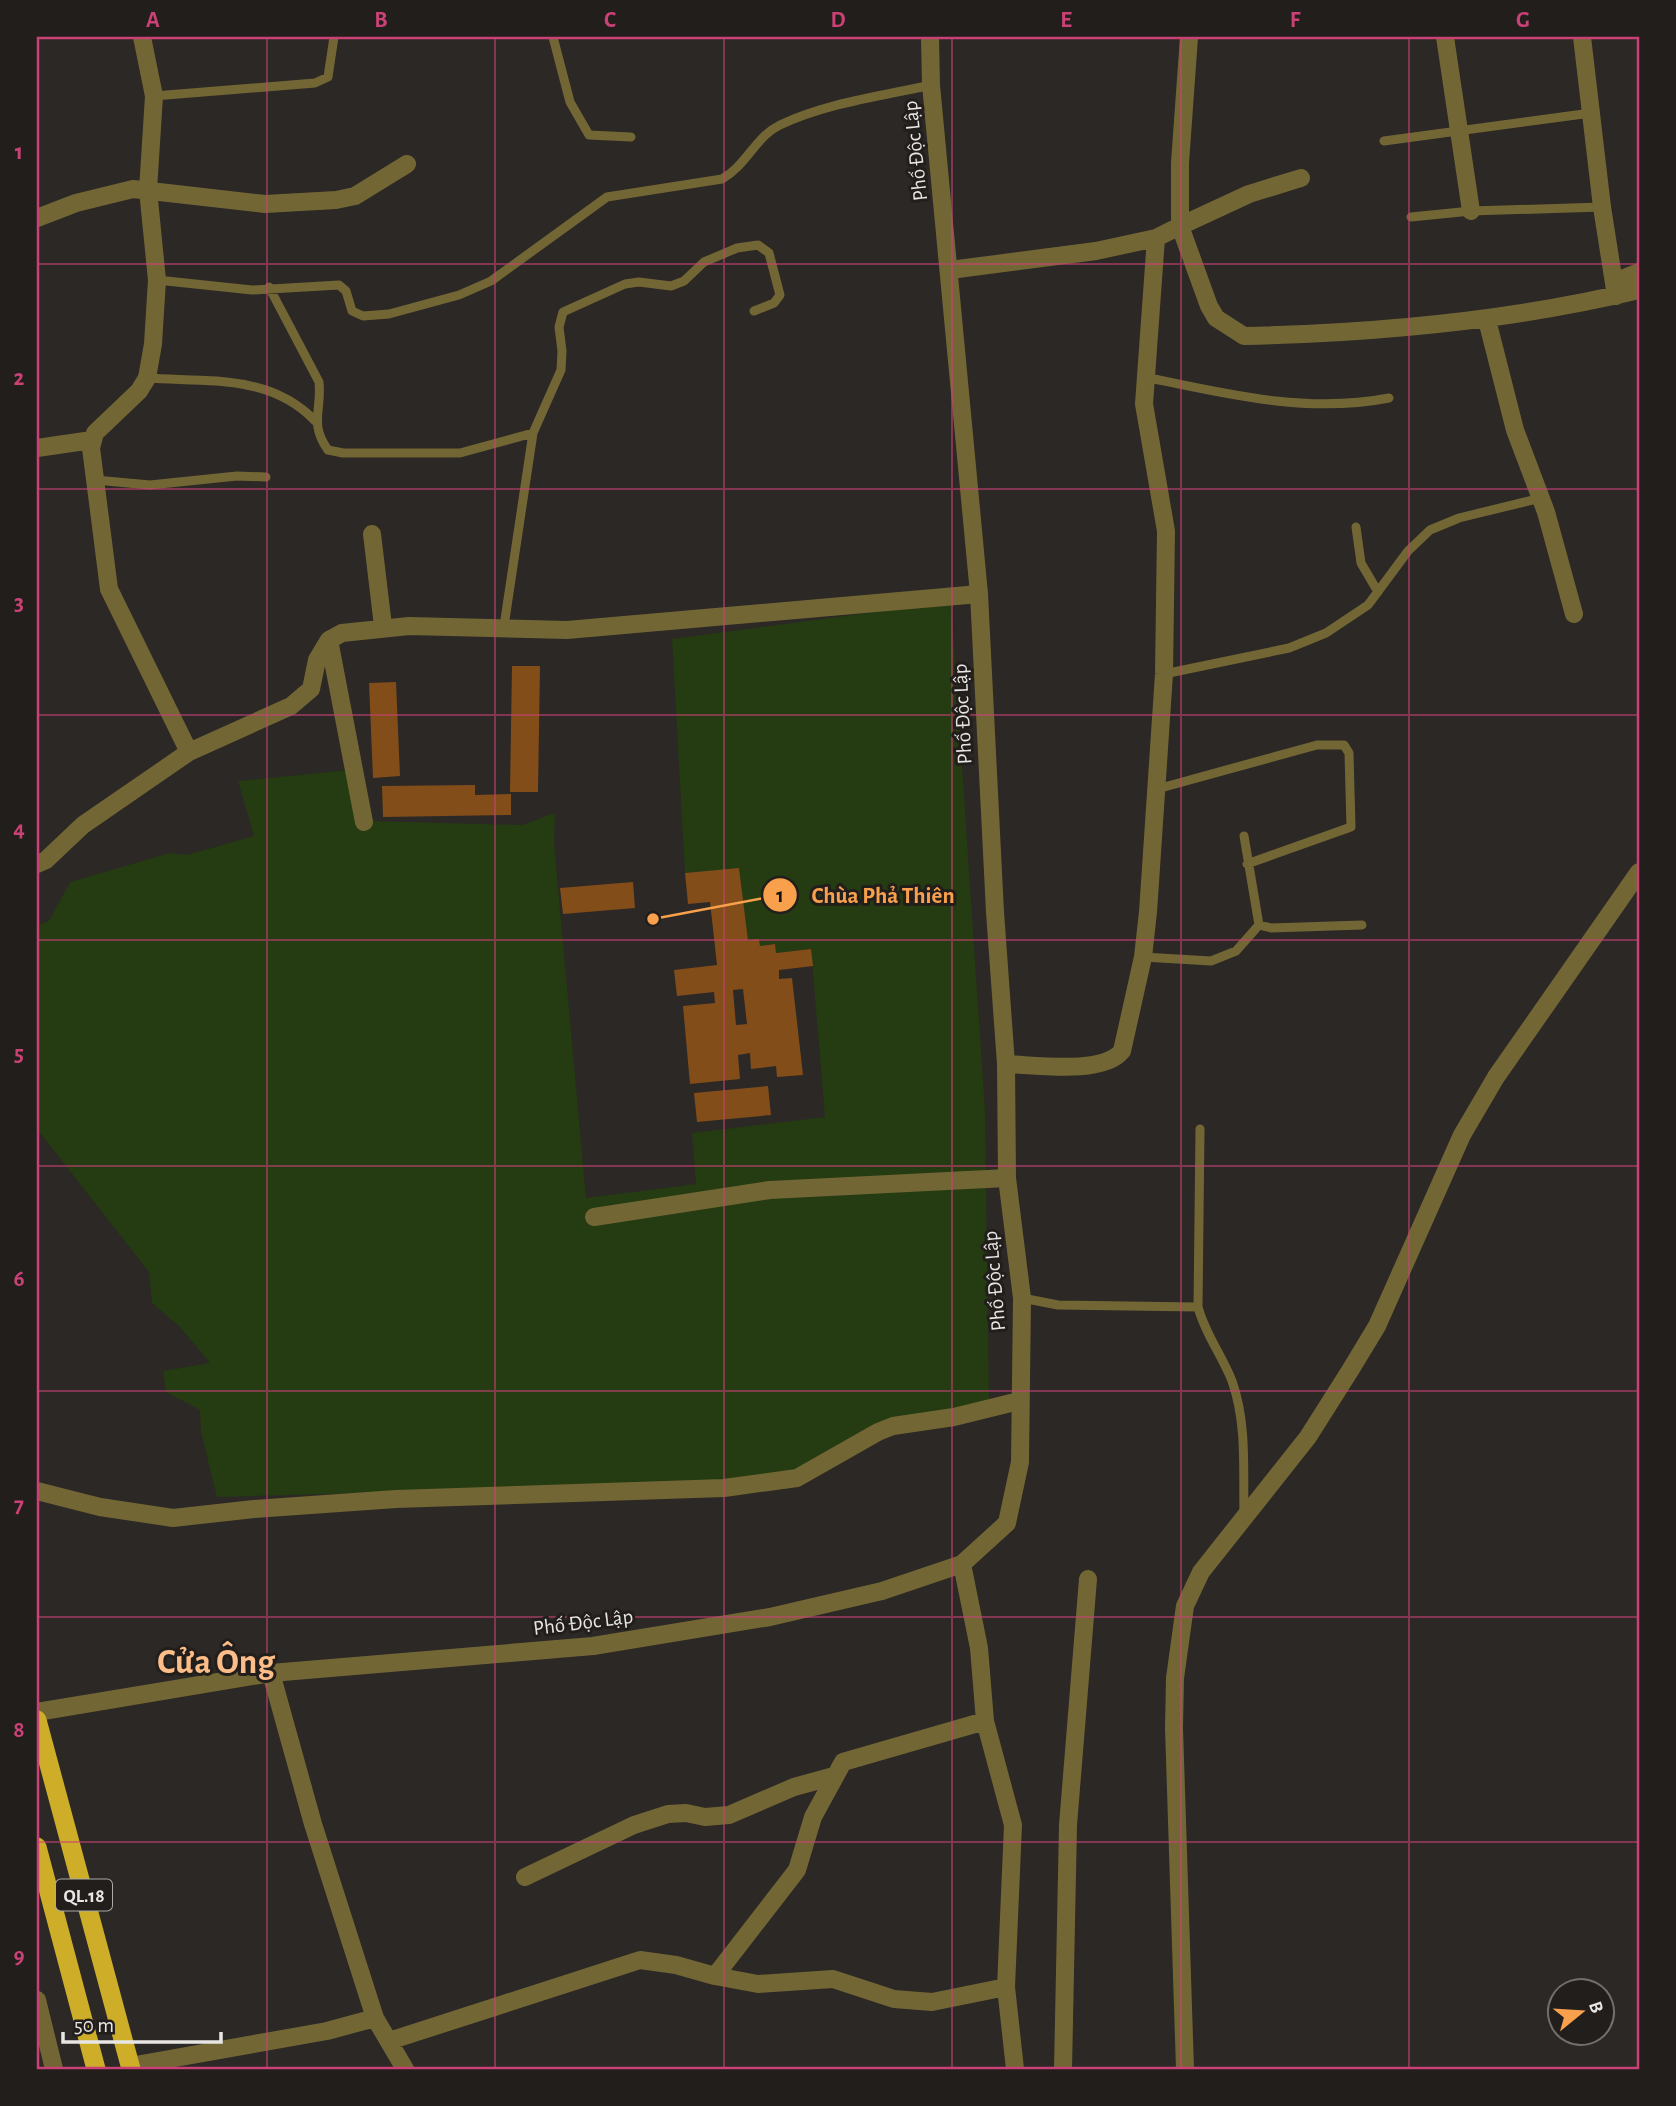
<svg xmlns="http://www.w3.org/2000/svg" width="1676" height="2106" font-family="'Alegreya Sans',sans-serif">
<rect width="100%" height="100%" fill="#2b2825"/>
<path fill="#253b11" d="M951,602L985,1110L989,1402L892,1419L799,1468L750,1478L591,1487L217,1497L201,1432L200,1410L166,1392L163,1371L210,1363L180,1327L152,1303L149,1272L37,1129V926L49,921L70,882L170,853L187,855L254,836L238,781L350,770L367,821L522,825L555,813L554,843L586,1198L696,1184L692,1133L825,1117L811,949L776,953L774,944L760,946L759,939L748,940L739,869L685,873L672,639Z"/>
<path fill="#824d19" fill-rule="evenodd" d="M512,666H540L538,792H510Z
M396,682L400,776L373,778L369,683Z
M475,785V795L511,794V815L383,817L382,786Z
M739,868L748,940L759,939L760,946L775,944L776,953L811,949L813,966L779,970V979L792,978L803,1075L777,1077L776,1066L751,1069L750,1053L738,1055L740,1079L690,1084L683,1006L715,1003L714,992L677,996L674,970L717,965L710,902L688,904L685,873ZM743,989L747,1024L736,1025L733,990Z
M633,882L635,908L563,914L560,888Z
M768,1086L771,1115L697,1122L694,1093Z"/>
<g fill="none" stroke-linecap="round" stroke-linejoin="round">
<path stroke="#736635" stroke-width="9" d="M553,37L570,102L589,135L631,137
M154,96L315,83L328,77L334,37
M1384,141L1591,113
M1411,217L1471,211L1602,207
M157,280L252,290L339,285L346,291L352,311L363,316L389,314L459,295L491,281L607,197L722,179C746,166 755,137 780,125C826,103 882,96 931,85
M269,287L319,382C322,410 309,424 328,450L343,453H460L533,433
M1145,377C1226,394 1307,414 1389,398
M147,378C207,382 271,374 315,421
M95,480L150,485L237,476L266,477
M1356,527L1361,563L1378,592
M504,626L533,433L561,370L562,351L559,327L563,312L625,284L639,282L671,286L684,281L704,262L737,248L758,245L769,253L780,295L774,303L754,311
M1164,674L1289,648L1326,633L1368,605L1408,551L1430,530L1459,518L1541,498
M1157,789L1317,745H1344L1349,753L1351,827L1247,864
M1244,836L1259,925
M1143,957L1211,961L1236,951L1259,925L1271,928L1362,925
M1200,1129L1198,1307C1205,1334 1222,1355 1232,1381C1247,1423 1243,1469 1244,1514
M1022,1298L1058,1305L1198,1307"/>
<path stroke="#736635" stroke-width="18" d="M142,37L154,96L148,190L157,280L153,344L147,378L139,391L95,433L91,448L109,589L189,752
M1445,37L1471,211
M1582,37L1602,207L1616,296
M37,218L76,203L133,189L265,204L336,200L355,196L407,164
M1180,226V163L1189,37
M1180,226L1249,194L1301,178
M950,270L1096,251L1156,238L1180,226L1209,306L1216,318L1244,336C1377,333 1510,321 1639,290
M1614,282L1639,272
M1487,320L1515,430L1546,512L1574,614
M37,448L92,440
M372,534L383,626
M329,640L364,822
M37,864L46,860L83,825L189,752L291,706L311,689L317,660L329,640L342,633L409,626L567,630L979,594
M1006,1064C1036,1065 1103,1075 1122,1051L1143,957L1148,912L1164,674L1166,531L1144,404L1156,238
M594,1217L770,1190L1007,1178
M37,1491L100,1507L173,1518L254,1509L396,1499L724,1488L797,1478L878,1432L893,1426L954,1417L1019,1401
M962,1564L979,1648L985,1721L1013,1825L1006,1987L1015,2069
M271,1673L313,1824L375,2018L405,2069
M525,1877L634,1825L668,1814L686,1813L705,1817L729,1815L794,1787L834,1776
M715,1976L758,1984L833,1979L894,1999L932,2002L1006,1987
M37,2000L54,2069
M389,2041L640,1960L676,1965L715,1976L797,1870L813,1817L843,1762L985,1721
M130,2066L327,2031L375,2018
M1063,2069L1068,1825L1088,1579"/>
<path stroke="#736635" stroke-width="18" d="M37,1712L271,1673L593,1646L770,1617L882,1591L962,1564L1007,1523L1020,1462L1022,1298L1007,1178L1006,1064L995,912L979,594L931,85L930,37
M1185,2069L1174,1728L1175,1678L1185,1606L1201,1572L1308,1437L1351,1369L1377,1326L1462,1135L1496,1077L1639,872"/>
<path stroke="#ceae28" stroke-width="19" d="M37,1720L131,2069
M37,1847L96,2069"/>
</g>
<path fill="none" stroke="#ca4176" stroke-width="2" stroke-opacity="0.55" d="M267,37V2069M495,37V2069M724,37V2069M952,37V2069M1181,37V2069M1409,37V2069M37,264H1639M37,489H1639M37,715H1639M37,940H1639M37,1166H1639M37,1391H1639M37,1617H1639M37,1842H1639"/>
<g text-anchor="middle" stroke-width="6" stroke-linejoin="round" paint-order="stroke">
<rect fill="#211e1c" stroke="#acaaa8" stroke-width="2" x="56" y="1879.5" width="56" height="31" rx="5"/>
<g font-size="19" font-weight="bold" fill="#e8e6e4">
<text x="84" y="1902">QL.18</text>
</g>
<g font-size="21" fill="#e8e6e4" stroke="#211e1c">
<text transform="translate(915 151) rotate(-96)" y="7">Phố Độc Lập</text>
<text transform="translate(962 714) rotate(-93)" y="7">Phố Độc Lập</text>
<text transform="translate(994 1281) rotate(-95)" y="7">Phố Độc Lập</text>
<text transform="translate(583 1622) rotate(-7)" y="7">Phố Độc Lập</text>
</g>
<g font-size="35" font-weight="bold" fill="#fcbd88" stroke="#211e1c">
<text x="216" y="1673">Cửa Ông</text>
</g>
</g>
<path fill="none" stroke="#f9a04d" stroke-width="2.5" d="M653 919L780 895"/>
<g fill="#f9a04d" stroke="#211e1c" stroke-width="2.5">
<circle cx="653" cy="919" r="7"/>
<circle cx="780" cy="895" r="18"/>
</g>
<g font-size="21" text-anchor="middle" font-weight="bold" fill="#111">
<text x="780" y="902">1</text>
</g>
<g font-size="23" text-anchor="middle" font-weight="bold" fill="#f9a04d" stroke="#211e1c" stroke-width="6" stroke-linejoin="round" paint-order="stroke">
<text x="883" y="903">Chùa Phả Thiên</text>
</g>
<rect width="1676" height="2106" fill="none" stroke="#211e1c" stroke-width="77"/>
<g transform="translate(1581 2012) rotate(72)"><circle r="33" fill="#211e1c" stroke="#716e6c" stroke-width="2"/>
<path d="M0-5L12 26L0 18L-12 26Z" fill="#f9a04d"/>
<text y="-10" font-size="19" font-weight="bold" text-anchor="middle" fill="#e8e6e4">B</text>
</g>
<path d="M63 2032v10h158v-10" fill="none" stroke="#e8e6e4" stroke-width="3.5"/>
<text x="74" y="2032" font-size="21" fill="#e8e6e4" stroke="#211e1c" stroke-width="5" paint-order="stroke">50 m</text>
<rect x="38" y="38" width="1600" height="2030" fill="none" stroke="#ca4176" stroke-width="2.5"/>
<g font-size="23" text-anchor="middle" font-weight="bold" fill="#ca4176">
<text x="153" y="27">A</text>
<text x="381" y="27">B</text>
<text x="610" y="27">C</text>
<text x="838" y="27">D</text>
<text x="1066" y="27">E</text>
<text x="1295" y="27">F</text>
<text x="1523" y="27">G</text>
<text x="19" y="159">1</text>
<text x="19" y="385">2</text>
<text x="19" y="610">3</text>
<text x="19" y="836">4</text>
<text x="19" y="1061">5</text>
<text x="19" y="1286">6</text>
<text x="19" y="1512">7</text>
<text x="19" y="1737">8</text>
<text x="19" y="1963">9</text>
</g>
</svg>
